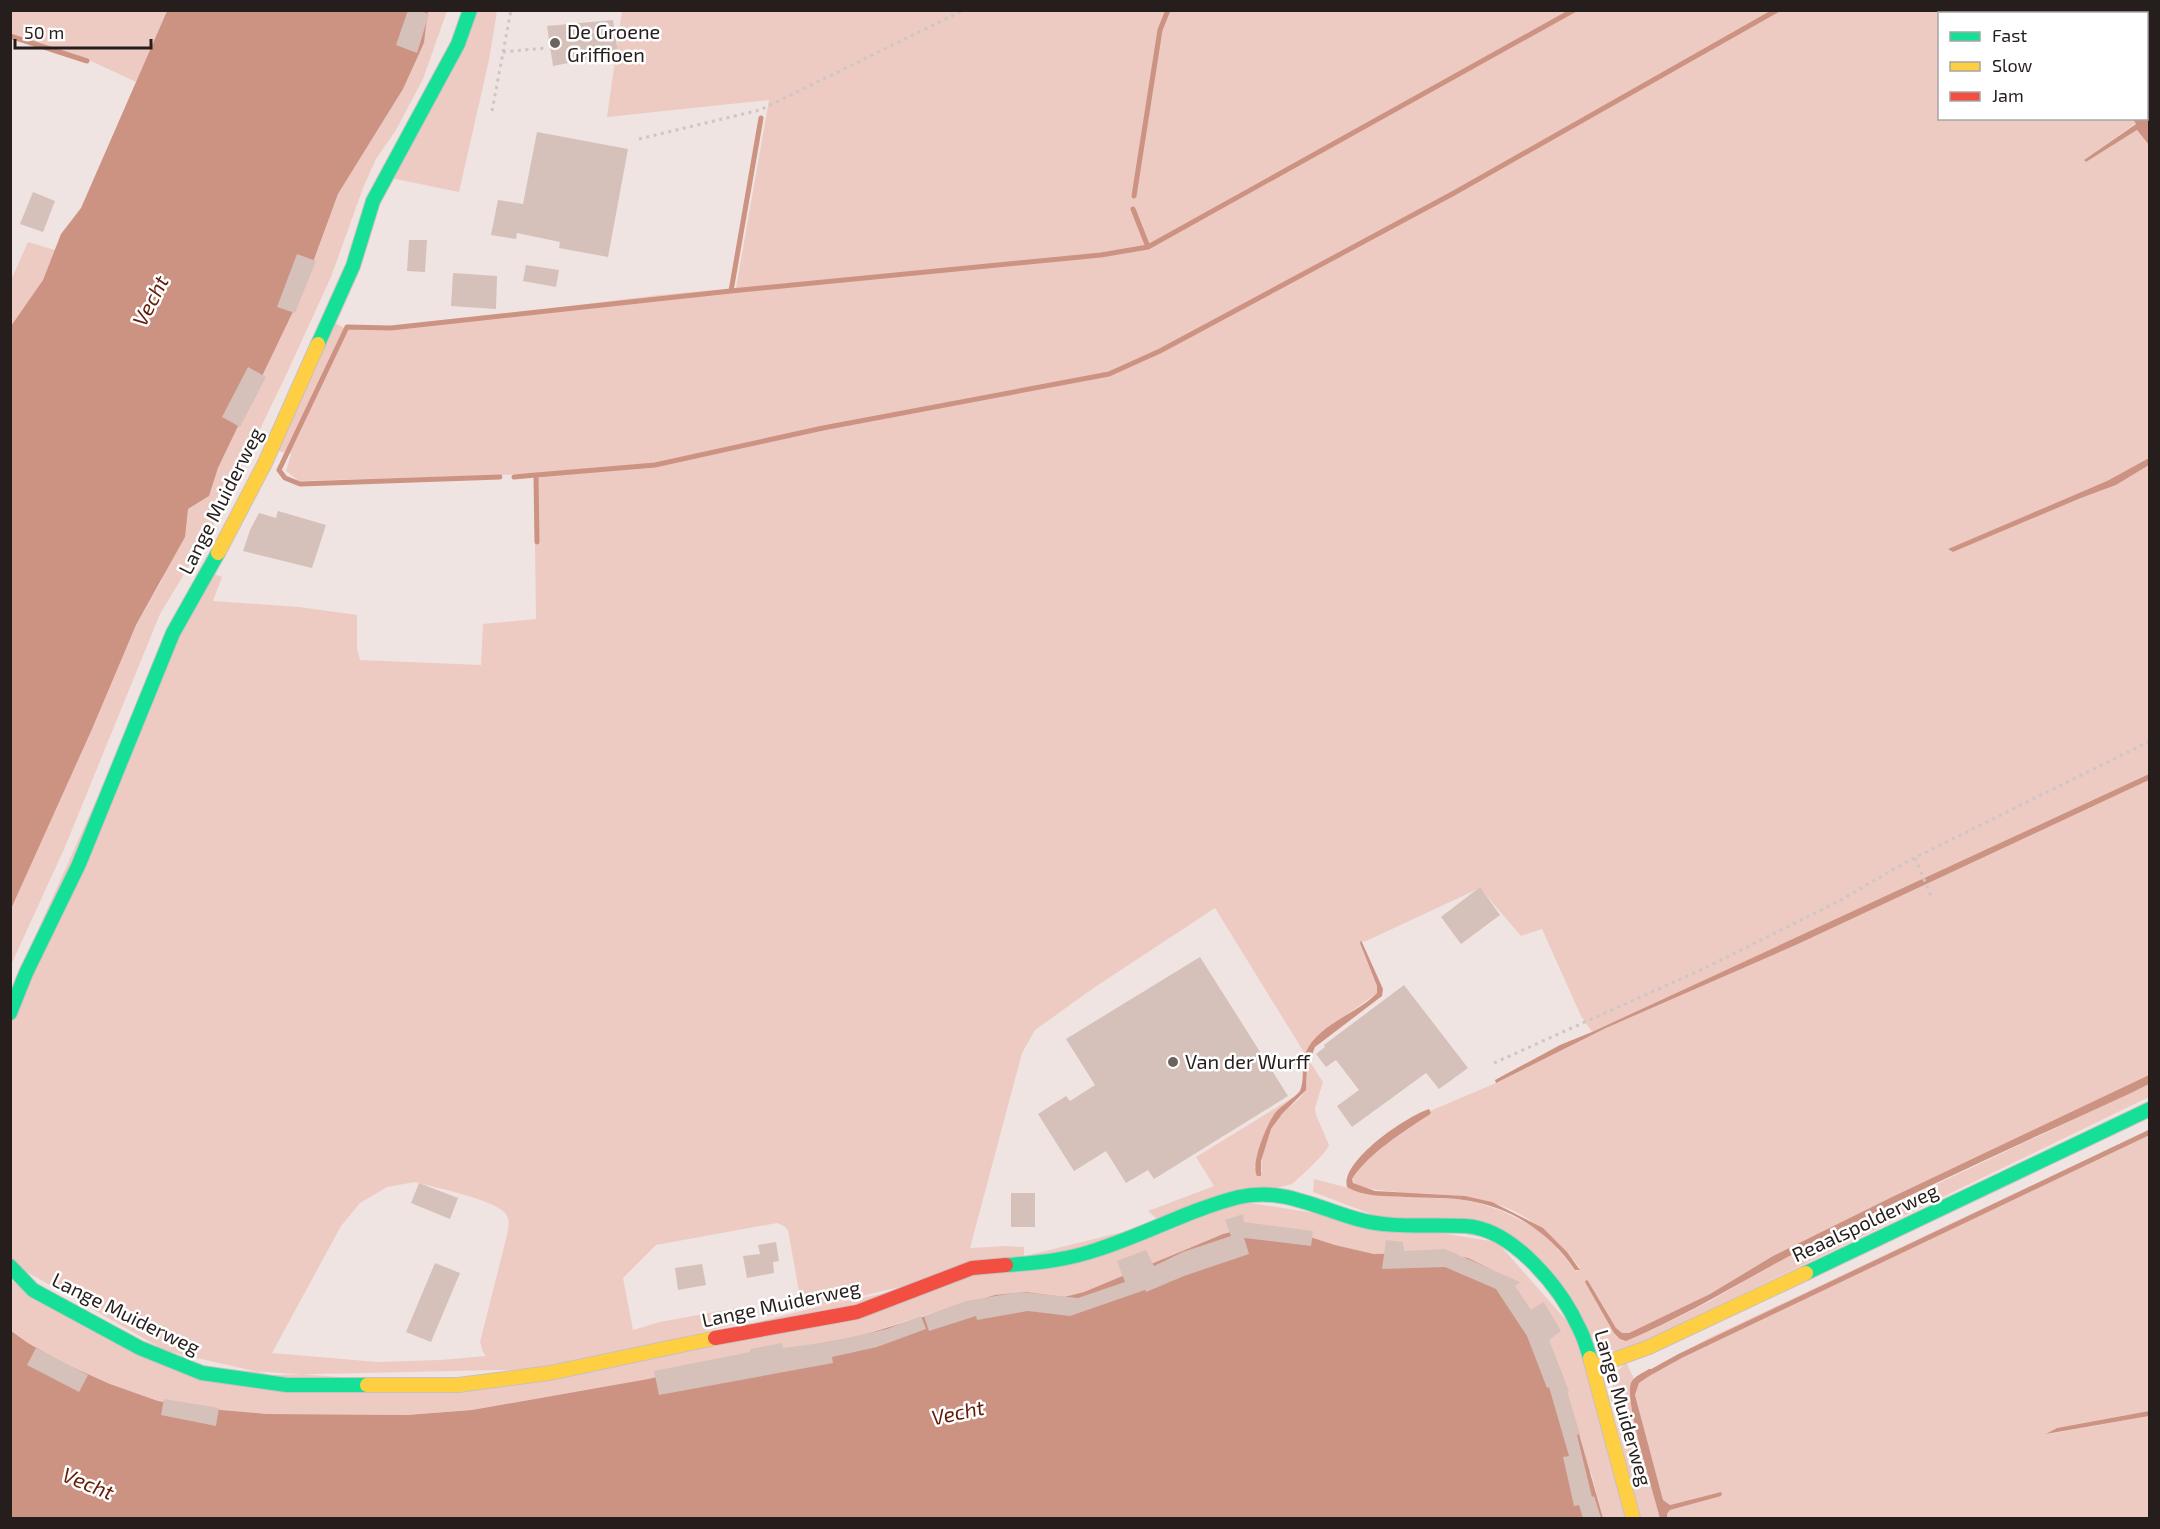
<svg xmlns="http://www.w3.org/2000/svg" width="2160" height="1529" font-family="'Exo 2',sans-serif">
<rect width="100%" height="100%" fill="#efe4e1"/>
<path fill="#eecbc2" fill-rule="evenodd" d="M10,11L11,10L167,11L136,82L89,60L11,35Z
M428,11H447L423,79L396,130L376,159L363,188L331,277L286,375L216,521L160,614L65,847L11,965V909L136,625L162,580L188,509L209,496L218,468L301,295L338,194L403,89L424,43Z
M473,11H497L489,60L459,192L391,178Z
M622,11H2070L2071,13L1940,14V118L2133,119L2136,123L2084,160L2086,162L2137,130L2149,145V458L2107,481L1949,549L1953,552L2081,498L2116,485L2149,465V774L1592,1032L1581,1016L1542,929L1521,936L1480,888L1364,942L1361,940L1360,943L1377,986V993L1320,1034L1305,1054L1215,908L1095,987L1035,1030L1022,1053L970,1248L1006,1246L1024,1247V1258L908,1289L761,1317L759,1309L801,1303L788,1230L784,1226L777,1223L656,1245L623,1278L633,1330L660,1322L747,1306L748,1321L550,1369L271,1375L166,1351L11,1263V990L200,569L222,577L213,601L299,607L357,615V648L360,660L481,665L483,624L536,619L534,474L299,481L286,471L291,454L264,448L326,318L348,330L367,327L391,328L659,295L736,288L769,100L607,117ZM415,1182C433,1187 495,1200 505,1213C511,1220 508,1227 507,1235L480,1342L483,1352L486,1356L440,1360L378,1362L272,1353L341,1226L360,1203L387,1187Z
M2086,11H2149V110L2146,109V14H2088Z
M28,242L55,250L43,280L11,326V280Z
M2149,780V1075L1892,1197L1773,1256L1710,1294L1629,1333H1622L1616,1328L1588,1281H1585L1618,1337L1652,1330L1710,1301L1776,1263L1831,1234L2149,1084V1097L1623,1352L1601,1348L1520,1245L1379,1217L1313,1192L1314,1179L1376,1195L1456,1199L1479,1203L1502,1211L1536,1228L1550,1239L1575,1270L1578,1271L1580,1268C1542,1221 1508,1199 1447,1195C1416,1192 1385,1194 1355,1185L1352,1179C1368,1154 1404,1131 1429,1115L1430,1111L1496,1083L1606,1028L1798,944Z
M1308,1059L1323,1082L1315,1108L1316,1115L1329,1145C1326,1154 1300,1177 1292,1184L1157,1219L1148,1211L1214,1186L1196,1157L1295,1096L1279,1110L1254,1168L1262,1172C1259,1151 1269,1127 1284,1112C1290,1106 1300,1100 1304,1092C1309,1082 1306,1070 1308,1059Z
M2149,1130V1411L2057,1428L2049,1434L2149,1416V1518H1667V1514L1670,1510L1722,1495L1721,1492L1670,1505L1663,1500L1635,1395L1639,1383L1654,1373L1652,1369L1709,1338Z
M1244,1202L1497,1242L1574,1329L1627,1518H1603L1591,1473L1402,1254H1374L1335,1245L1307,1236L1253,1226L1223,1234L1084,1292L1064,1297L1026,1292L963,1303L856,1337L772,1352L648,1379L472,1410L407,1415L267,1414L198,1408L158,1401L110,1384L63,1363L28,1343L11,1330L10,1280L174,1366L493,1387Z
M1626,1362L1634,1379C1621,1402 1654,1489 1660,1518H1639L1610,1394L1617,1372Z"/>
<path fill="#cd9382" d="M167,11H428L424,43L403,89L338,194L301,295L218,468L209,496L188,509L185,537L136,625L92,729L11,909V326L43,280L61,234L81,208Z
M2147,109L2149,110V145L2137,130L2086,162L2084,160L2136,124L2133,119L2146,118Z
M2149,458V465L2116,485L2081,498L1953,552L1948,549L2107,481Z
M2149,774V780L1798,944L1606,1028L1496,1083L1495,1080L1560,1045L1592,1032Z
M1361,940L1383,989L1382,996L1315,1047L1307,1067L1306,1090L1282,1114L1271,1129L1261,1161V1176H1257C1250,1164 1267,1124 1275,1113C1282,1105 1293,1099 1300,1091C1305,1079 1301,1066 1305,1054C1317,1024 1356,1015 1377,993V986L1360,943Z
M2149,1075V1084L2131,1093C2031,1139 1930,1184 1832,1234C1762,1268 1698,1311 1626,1341L1620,1339L1614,1333L1585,1282L1586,1280L1588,1281L1616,1328L1622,1333H1629L1710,1294L1773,1256L1892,1197Z
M1429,1109L1431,1113L1429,1115C1404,1131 1368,1154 1352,1179L1353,1183L1375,1191L1465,1196L1492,1202L1543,1228L1567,1252L1580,1270H1575C1552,1235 1513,1208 1470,1201C1449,1197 1427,1198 1406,1197C1388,1196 1363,1197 1347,1187C1340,1161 1407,1116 1429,1109Z
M1253,1226L1307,1236L1335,1245L1374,1254L1440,1253L1468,1258L1494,1271L1563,1378L1603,1518H11L10,1330L28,1343L63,1363L110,1384L158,1401L198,1408L267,1414L407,1415L472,1410L648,1379L772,1352L856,1337L995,1295L1026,1292L1064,1297L1084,1292L1223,1234Z
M1649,1369H1652L1654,1373L1639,1383L1635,1395L1663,1500L1670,1505L1721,1492L1722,1494L1721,1496L1670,1510L1667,1514V1518H1660C1654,1493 1624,1403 1631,1383C1634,1376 1643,1373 1649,1369Z
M2149,1411V1416L2046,1434L2057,1428Z"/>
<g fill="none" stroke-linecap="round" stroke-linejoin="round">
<path stroke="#cd9382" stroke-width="5" d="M10,36L87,61
M1134,196L1160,30L1168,10
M1133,209L1148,247
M731,291L1101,255L1148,247L1574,10
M536,475L655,465L823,428L1109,374L1160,351L1454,193L1777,10
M500,477L300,484L285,478L279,470L347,327L391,328L731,291L761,118
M514,477L536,475L537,542
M1653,1371L1680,1356L2150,1132"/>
</g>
<path fill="#d5c0ba" d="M408,10H419L429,14L417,53L396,45Z
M613,20L618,53L553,66L547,26Z
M537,132L628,149L608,257L559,248L560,242L517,233L516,239L491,235L498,200L523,204Z
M33,192L55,201L43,232L20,224Z
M409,240H427L425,272L407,271Z
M297,254L316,261L295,313L277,307Z
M526,265L559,270L556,287L523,281Z
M453,273L497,276L496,309L451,306Z
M248,367L266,377L240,427L222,417Z
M278,511L326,525L312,568L243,551L250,530L259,513L276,518Z
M1480,887L1500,915L1461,944L1441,917Z
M1200,957L1288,1096L1154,1179L1148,1170L1126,1183L1106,1151L1074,1171L1038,1114L1066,1096L1070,1101L1095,1085L1066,1039Z
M1404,985L1468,1068L1439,1089L1426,1073L1352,1127L1337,1106L1359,1090L1336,1060L1326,1067L1316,1054L1325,1047L1324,1045Z
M419,1183L458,1198L450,1219L411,1203Z
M1011,1193H1035V1227H1011Z
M1243,1214L1244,1222L1313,1231L1311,1246L1244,1238L1249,1254L1184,1276L1146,1292L1145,1290L1070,1316L1028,1311L977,1320L976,1316L929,1331L924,1316L966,1301L1020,1292L1078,1298L1125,1282L1117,1261L1146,1250L1154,1266L1183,1252L1231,1236L1225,1220Z
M1386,1240L1403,1242L1404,1251L1445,1249L1520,1282L1515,1286L1531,1310L1543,1302L1545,1304L1561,1331L1549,1340L1569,1391L1567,1392L1580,1434L1577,1435L1592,1497L1594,1496L1601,1518H1583L1579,1505L1574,1506L1563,1457L1569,1456L1549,1387L1547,1388L1527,1336L1496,1289L1445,1267L1382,1269Z
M776,1242L779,1261L773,1262L774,1273L747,1278L743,1256L760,1254L758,1245Z
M435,1263L460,1273L431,1342L406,1332Z
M702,1264L706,1285L678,1290L675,1268Z
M921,1316L926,1329L877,1347L832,1357L833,1363L659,1395L654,1371L750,1352V1349L782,1343L783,1348L829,1342L887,1329Z
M36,1348L88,1375L79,1392L27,1365Z
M164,1399L219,1408L216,1426L161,1415Z"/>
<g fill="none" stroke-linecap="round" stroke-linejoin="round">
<g stroke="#cac1bf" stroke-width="16">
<path id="fast" d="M318,344L353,266L373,201L458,44L470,10
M10,1013L26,973L79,864L173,633L218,553
M1006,1265C1038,1263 1068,1260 1099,1249C1146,1234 1191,1209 1239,1197C1282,1187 1317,1208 1357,1219C1391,1229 1431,1224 1466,1226C1513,1229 1561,1288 1579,1328C1584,1337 1587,1348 1590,1358
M10,1266L33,1290L140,1348L202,1373L287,1385H367
M1806,1273L2150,1109"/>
</g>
<g stroke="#cac1bf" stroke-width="16">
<path id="slow" d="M218,553L265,463L318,344
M1590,1358L1633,1518
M1594,1367L1649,1347L1806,1273
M367,1385H458L550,1373L715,1338"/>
</g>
<g stroke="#cac1bf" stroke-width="16">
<path id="jam" d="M715,1338L857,1312L972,1268L1006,1265"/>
</g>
<path stroke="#cbc7c6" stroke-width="3" stroke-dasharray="3 4.5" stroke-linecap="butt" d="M503,52L545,48
M492,111L511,10
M639,139L760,110L964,10
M1915,858L1931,896
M1494,1063L1705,968L1839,901L1906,862L2150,741"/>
<use href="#fast" stroke="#16e098" stroke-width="14"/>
<use href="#slow" stroke="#ffcf43" stroke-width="14"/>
<use href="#jam" stroke="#f24e42" stroke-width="14"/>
</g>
<g fill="#6c6361" stroke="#fff" stroke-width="2">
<circle cx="555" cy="43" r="6"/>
<circle cx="1173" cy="1062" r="6"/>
</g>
<g text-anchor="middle" stroke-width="5" stroke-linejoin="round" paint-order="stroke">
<g font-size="20" fill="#251e1c" stroke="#fff" text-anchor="start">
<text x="567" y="39">De Groene<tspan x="567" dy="23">Griffioen</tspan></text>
<text x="1185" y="1069">Van der Wurff</text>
</g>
<g font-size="20" fill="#251e1c" stroke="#fff">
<text transform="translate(221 501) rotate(-63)" y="7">Lange Muiderweg</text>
<text transform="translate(1865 1223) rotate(-25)" y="7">Reaalspolderweg</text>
<text transform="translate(781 1304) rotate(-12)" y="7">Lange Muiderweg</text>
<text transform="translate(126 1314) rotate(26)" y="7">Lange Muiderweg</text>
<text transform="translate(1623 1408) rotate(74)" y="7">Lange Muiderweg</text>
</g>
<g font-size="21" font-style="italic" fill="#641b06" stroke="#fff">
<text transform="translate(151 301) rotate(-63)" y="7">Vecht</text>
<text transform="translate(958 1413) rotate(-12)" y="7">Vecht</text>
<text transform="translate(88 1484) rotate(22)" y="7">Vecht</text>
</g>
</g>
<rect width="2160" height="1529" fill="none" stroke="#251e1c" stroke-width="24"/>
<rect x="1938" y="12" width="210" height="108" fill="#ffffff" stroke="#a8a5a4" stroke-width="1.5"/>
<rect x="1950" y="32" width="30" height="9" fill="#16e098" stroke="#a8a5a4" stroke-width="1.5"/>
<text x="1992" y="42" font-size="18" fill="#251e1c">Fast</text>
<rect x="1950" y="62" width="30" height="9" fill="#ffcf43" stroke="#a8a5a4" stroke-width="1.5"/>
<text x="1992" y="72" font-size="18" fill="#251e1c">Slow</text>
<rect x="1950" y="92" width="30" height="9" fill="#f24e42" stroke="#a8a5a4" stroke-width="1.5"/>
<text x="1992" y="102" font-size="18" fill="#251e1c">Jam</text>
<path d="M15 39v9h136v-9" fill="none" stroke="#251e1c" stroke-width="3"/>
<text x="24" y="39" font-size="18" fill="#251e1c" stroke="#ffffff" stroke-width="4.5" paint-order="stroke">50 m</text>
</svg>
